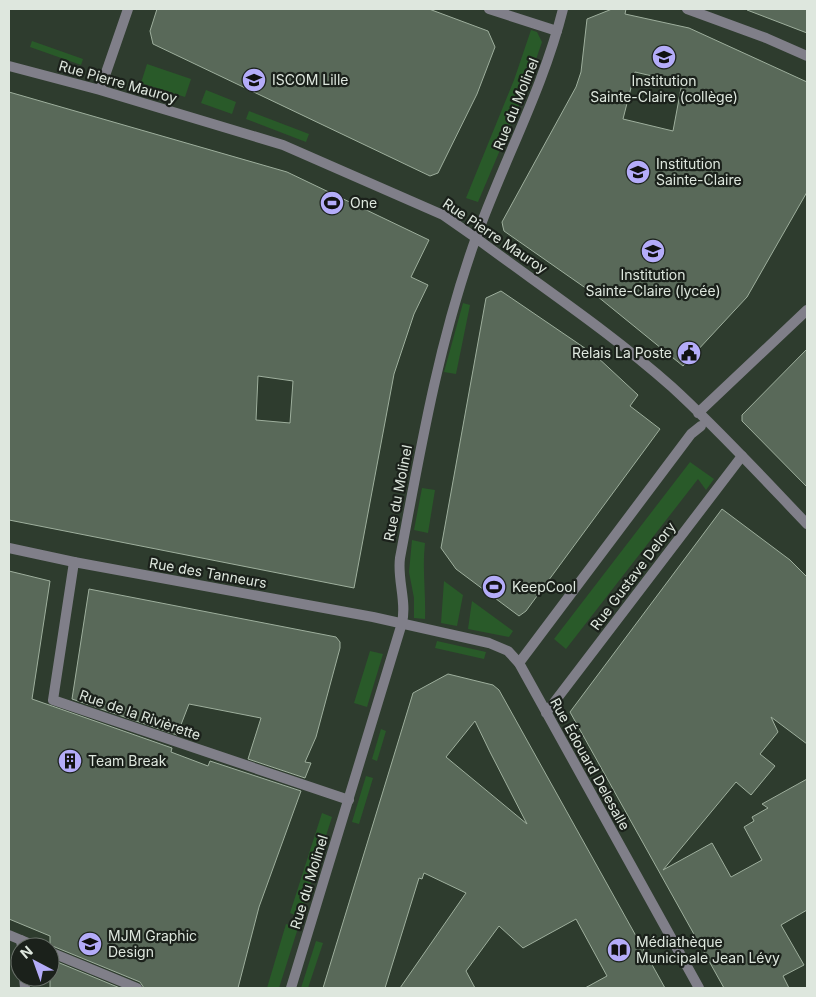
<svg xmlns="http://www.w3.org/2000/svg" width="816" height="997" font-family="Inter,sans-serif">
<rect width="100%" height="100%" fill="#2e3c2e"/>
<path fill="#295a29" d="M531,30L537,32L542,42L525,91L478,202L466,198L514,80Z
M32,41L83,59L81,65L30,47Z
M147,64L191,79L185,97L141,83Z
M206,90L236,102L232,114L201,103Z
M249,111L309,134L306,142L246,119Z
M463,303L470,305L456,374L444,372Z
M690,462L714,479L706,490L698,479L566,649L554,639Z
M422,488L435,490L428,533L414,530Z
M412,540L425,543C422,568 426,593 425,619L414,618V598L409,572Z
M444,581L463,595L457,626L441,623Z
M472,601L513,631L509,637L468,629Z
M437,641L486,652L484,659L435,648Z
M370,651L383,654L367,707L354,703Z
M381,729L386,731L377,761L372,759Z
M366,776L373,778L359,824L352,822Z
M322,813L332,817L300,917L290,913Z
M286,924L298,928L279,988H267Z
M316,941L323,943L308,988H301Z"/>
<path fill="#596959" stroke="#9eaf9d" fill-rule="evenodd" d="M157,9H429L488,31L495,47L477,94L438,173L430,176L153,44L150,31Z
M612,9H626L625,14L689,28L807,82V192L747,297L683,366L597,296L504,231L503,227L502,222L576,87L581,72L587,19ZM635,72L682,83L673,131L623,119Z
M747,9H807V33L747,10Z
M9,92L287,172L429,240L411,277L428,285L414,314L394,374L354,588L9,520ZM258,376L293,381L290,423L256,420Z
M501,291L595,355L638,395L630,406L660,429L526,611L519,616L456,569L441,548L486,298Z
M807,349V487L742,421V415Z
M722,509L790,560L807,577V744L771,717L778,732L760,754L775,766L751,795L736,782L663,870L712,843L731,877L762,860L744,827L754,821L752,817L768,808L762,804L807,779V910L781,925L804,965L783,976L789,988H724L570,712Z
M9,571L50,581L32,699L172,748L171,752L208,766L210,761L301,791L259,907L238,988H144L140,982L50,945V936L9,919Z
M89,589L336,637L340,642V648L316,737L305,762L311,763L305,778L248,759L261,718L189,704L177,735L72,699Z
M448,674L493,685L499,690L665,988H585L607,976L576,919L523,948L499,926L466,971L475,988H400L466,893L424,873L422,879L419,878L385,988H323L413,693ZM475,721L490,752L527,824L446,757Z
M50,959L120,988H50Z"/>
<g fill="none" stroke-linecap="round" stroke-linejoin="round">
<path stroke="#807f89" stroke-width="10" d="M9,548L74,562
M519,663L691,434L701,426
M9,935L21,940"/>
<path stroke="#807f89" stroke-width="10" d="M489,9L557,31
M687,9L766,38L807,56
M9,66L100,90L283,145L443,215L476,238
M100,90L128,9
M546,713L742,456
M349,800L53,700L74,562L373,617L489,643L508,651L519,663L699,988
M22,947L21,940L38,947
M50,952L137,988
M24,977L25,988"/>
<path stroke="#807f89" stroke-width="10" d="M476,238C542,287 610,332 672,387C719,430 763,478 807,524
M698,413L807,310
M291,988L402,623C407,601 397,580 400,558C420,452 437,351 472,249C500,167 542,93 563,9"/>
</g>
<defs>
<g id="school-disc" transform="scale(1.25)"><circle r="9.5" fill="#b4acf9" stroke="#1b211b"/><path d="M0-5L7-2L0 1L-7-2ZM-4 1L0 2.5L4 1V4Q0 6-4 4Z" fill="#111"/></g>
<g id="university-disc" transform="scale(1.25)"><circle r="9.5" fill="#b4acf9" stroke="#1b211b"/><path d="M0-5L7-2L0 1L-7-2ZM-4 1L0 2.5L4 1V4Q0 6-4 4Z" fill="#111"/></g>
<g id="stadium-disc" transform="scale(1.25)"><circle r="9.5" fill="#b4acf9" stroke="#1b211b"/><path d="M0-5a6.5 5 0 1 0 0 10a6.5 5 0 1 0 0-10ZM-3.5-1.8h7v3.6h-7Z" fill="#111"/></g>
<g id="civic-disc" transform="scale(1.25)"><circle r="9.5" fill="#b4acf9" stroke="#1b211b"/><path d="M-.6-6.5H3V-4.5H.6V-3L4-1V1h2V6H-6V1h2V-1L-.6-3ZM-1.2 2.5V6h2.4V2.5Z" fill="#111"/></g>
<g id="building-disc" transform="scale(1.25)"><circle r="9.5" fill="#b4acf9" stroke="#1b211b"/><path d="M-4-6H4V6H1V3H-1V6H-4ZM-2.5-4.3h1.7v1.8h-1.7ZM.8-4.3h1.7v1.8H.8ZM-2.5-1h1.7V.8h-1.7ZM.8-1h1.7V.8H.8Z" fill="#111"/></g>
<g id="library-disc" transform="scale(1.25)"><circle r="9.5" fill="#b4acf9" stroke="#1b211b"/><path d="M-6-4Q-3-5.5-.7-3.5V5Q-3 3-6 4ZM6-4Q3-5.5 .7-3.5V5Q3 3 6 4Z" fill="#111"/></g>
</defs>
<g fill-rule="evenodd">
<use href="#school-disc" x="664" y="57"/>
<use href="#university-disc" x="254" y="80"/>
<use href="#school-disc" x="638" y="172"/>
<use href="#stadium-disc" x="332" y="203"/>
<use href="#school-disc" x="653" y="251"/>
<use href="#civic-disc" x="689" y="353"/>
<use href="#stadium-disc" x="494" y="587"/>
<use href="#building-disc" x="70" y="761"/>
<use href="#university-disc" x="90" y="944"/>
<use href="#library-disc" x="619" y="950"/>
</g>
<g text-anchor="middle" stroke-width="4.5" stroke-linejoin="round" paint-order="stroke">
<g font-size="14" fill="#dee7de" stroke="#1b211b" text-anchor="start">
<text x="272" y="85">ISCOM Lille</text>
<text x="664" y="86" text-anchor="middle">Institution<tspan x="664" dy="16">Sainte-Claire (collège)</tspan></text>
<text x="656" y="169">Institution<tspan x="656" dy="16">Sainte-Claire</tspan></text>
<text x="350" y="208">One</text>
<text x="653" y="280" text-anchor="middle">Institution<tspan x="653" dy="16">Sainte-Claire (lycée)</tspan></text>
<text x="672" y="358" text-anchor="end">Relais La Poste</text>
<text x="512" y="592">KeepCool</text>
<text x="88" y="766">Team Break</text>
<text x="108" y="941">MJM Graphic<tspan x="108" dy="16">Design</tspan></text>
<text x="636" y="947">Médiathèque<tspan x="636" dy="16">Municipale Jean Lévy</tspan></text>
</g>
<g font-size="14" fill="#dee7de" stroke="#1b211b">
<text transform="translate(118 82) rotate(16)" y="5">Rue Pierre Mauroy</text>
<text transform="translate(516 104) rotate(-68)" y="5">Rue du Molinel</text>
<text transform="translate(495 236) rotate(34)" y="5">Rue Pierre Mauroy</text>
<text transform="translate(398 493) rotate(-79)" y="5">Rue du Molinel</text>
<text transform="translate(208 573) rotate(10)" y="5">Rue des Tanneurs</text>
<text transform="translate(633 576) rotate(-53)" y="5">Rue Gustave Delory</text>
<text transform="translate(140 715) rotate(19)" y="5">Rue de la Rivièrette</text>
<text transform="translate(590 764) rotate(61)" y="5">Rue Édouard Delesalle</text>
<text transform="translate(309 882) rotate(-73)" y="5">Rue du Molinel</text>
</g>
</g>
<rect width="816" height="997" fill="none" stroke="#dee7de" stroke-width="20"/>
<g transform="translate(35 962) rotate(319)"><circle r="24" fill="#1b211b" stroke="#697069"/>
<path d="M0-4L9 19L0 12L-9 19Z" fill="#b4acf9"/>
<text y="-8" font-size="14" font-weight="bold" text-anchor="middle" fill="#dee7de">N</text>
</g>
</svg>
